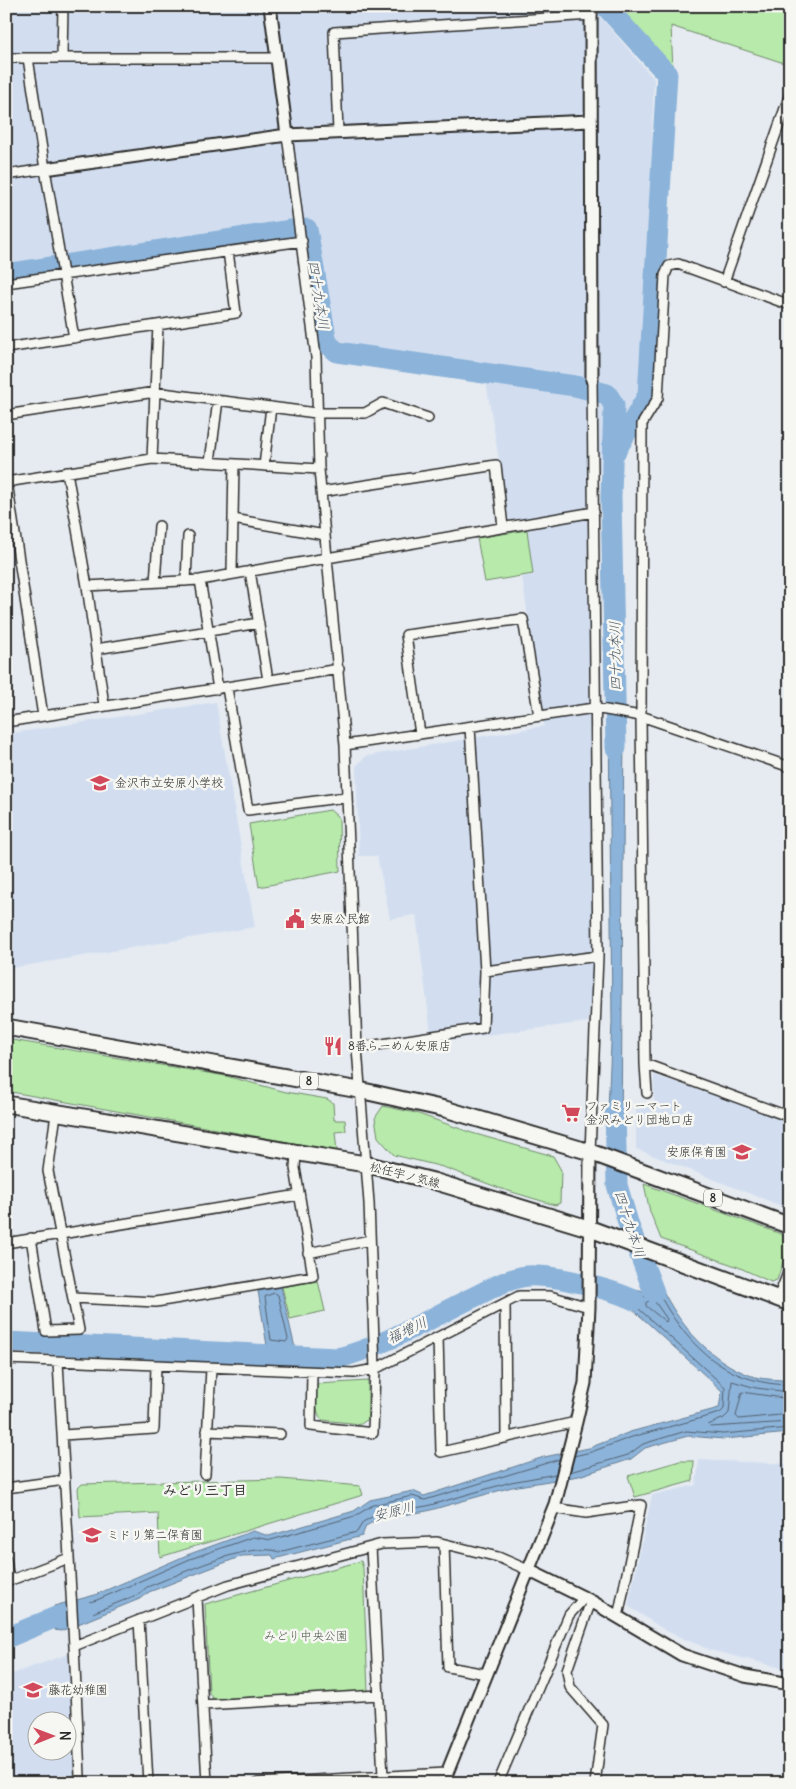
<svg xmlns="http://www.w3.org/2000/svg" width="796" height="1789" font-family="Delius,'Klee One',sans-serif">
<rect width="100%" height="100%" fill="#e6ebf1"/>
<filter id="ink" filterUnits="userSpaceOnUse"><feTurbulence type="fractalNoise" baseFrequency=".02" numOctaves="2"/><feDisplacementMap in="SourceGraphic" scale="10" xChannelSelector="R" yChannelSelector="G"/><feConvolveMatrix kernelMatrix="1 2 1 2 8 2 1 2 1" color-interpolation-filters="sRGB"/></filter>
<g filter="url(#ink)">
<path fill="#d2def0" fill-rule="evenodd" d="M6,6H591L654,79L643,392L587,497L593,977L588,1022L432,1042L416,915L390,919L377,856H359L356,766L366,756L544,726L522,577L533,575L523,522L513,523L509,521L486,382L330,354L325,350L323,342L306,243L6,282Z
M216,702L255,927L6,969V734Z
M654,1075L790,1121V1205L784,1207L636,1149V1107L644,1103L654,1104Z
M699,1460L790,1464V1670L710,1650L666,1631L628,1606L652,1495L696,1485Z
M68,1654L75,1774L66,1783H6V1676ZM38,1722H68V1752H38Z"/>
<path fill="#b7eaab" stroke="#718a6b" d="M612,6H790V65L671,26L673,71Z
M527,530L533,574L485,582L477,538Z
M330,810L339,818L340,871L259,887L249,824Z
M6,1039L226,1076L286,1092L327,1099L333,1103L334,1120H345L346,1131L335,1132L337,1151L6,1091Z
M383,1106L416,1113L472,1133L553,1156L561,1170L560,1203L555,1205L502,1189L443,1167L394,1155L378,1137L375,1118Z
M644,1184L784,1235L790,1242L777,1280L771,1282L738,1267L661,1239L650,1212Z
M318,1281L325,1311L290,1319L282,1287Z
M368,1381V1419L361,1424L322,1420C315,1413 314,1392 318,1384Z
M680,1461H694L693,1481L635,1497L628,1476Z
M281,1479L360,1486L363,1495L160,1557L158,1513L80,1517L78,1488L82,1484Z
M361,1561L363,1568L368,1691L213,1699L209,1693L205,1604Z"/>
<path fill="#8cb3d9" stroke="#657d93" d="M609,718L624,724L621,1146L607,1131L612,1022Z
M623,1173L635,1227L626,1229L623,1227L611,1174Z
M645,1265C657,1277 663,1292 672,1307C691,1338 720,1366 755,1377C766,1380 779,1379 790,1381V1433L724,1439L688,1436L645,1448L631,1459L579,1476L512,1487L427,1511L378,1519L366,1526L362,1536L274,1559L272,1555L242,1556L149,1592L142,1598L61,1631L55,1630L54,1606L95,1595L187,1555L253,1531L269,1536L354,1511L370,1500L413,1491L424,1496L544,1457L589,1448L630,1432L719,1408L722,1391L615,1293L608,1296L605,1283L644,1292L647,1287L639,1270Z
M281,1287L295,1348L267,1346L258,1291Z"/>
<g fill="none" stroke-linecap="round" stroke-linejoin="round">
<path stroke="#526171" stroke-width="1" d="M275,1293L278,1295L288,1339L286,1342L271,1340L265,1297Z
M653,1299L667,1319L666,1322L646,1306V1303Z
M790,1392L756,1388L732,1381L729,1413L724,1418L708,1425L710,1427L790,1422
M790,1399L742,1392L736,1416L739,1419L790,1414
M574,1456L591,1452L632,1437L720,1413L724,1409L725,1387L628,1299L629,1294L645,1297L655,1288C660,1295 664,1303 669,1311C698,1356 734,1384 790,1385
M570,1472L628,1455L643,1444L686,1431L723,1434L790,1428
M77,1605L97,1600L190,1559L253,1537L271,1540L355,1516L373,1505L412,1496L425,1500L560,1459
M78,1619L139,1594L147,1587C177,1576 250,1540 279,1552L357,1532L363,1522L377,1514L427,1506L511,1482L556,1474"/>
<path stroke="#8cb3d9" stroke-width="21" d="M608,9L667,74L648,395L614,454
M307,229L327,343L337,352L575,386L607,394L614,405L611,496L616,748
M6,274L291,230
M615,1111L617,1185L629,1226L654,1292
M6,1342L338,1358C385,1346 430,1318 474,1297C490,1289 509,1278 527,1276C552,1274 611,1289 634,1300
M6,1638L56,1617L83,1610"/>
<g stroke="#2b2b2b" stroke-width="12">
<path id="minor" d="M62,57L63,6
M6,58H278
M28,58L45,169
M338,132L334,32L592,15
M287,135L316,357L319,469L327,558L594,512
M6,175L45,169L74,338
M724,282L790,94
M6,283L302,241
M790,305L678,264L669,266L665,275L658,398L642,424L641,716L645,1064L790,1117
M6,348L236,313L228,251
M6,415L155,392L316,413H365L383,403L428,418
M152,459L319,469
M210,462L218,400
M264,466L271,407
M67,472L87,586L104,705
M6,482L152,459L158,325
M7,482L43,716
M321,492L496,465L503,527
M233,519L325,535
M250,571L268,680
M232,573L234,464
M200,580L218,689
M186,581L188,536
M155,582L159,526
M87,586L200,580L327,558L345,745
M96,649L259,623
M227,688L248,810L346,797
M6,722L339,669
M470,727L485,971
M420,734L406,635L523,619L539,716
M357,1048L345,745L594,708L641,716L790,767
M645,1064L647,1093
M590,1152L598,956L592,380
M31,1238L46,1331L79,1330L48,1171L56,1114
M6,1243L299,1195
M308,1253L370,1240
M73,1298L156,1302L313,1276L295,1168L296,1153
M778,1298L790,1268
M505,1303L506,1438
M438,1337L441,1452L576,1422
M6,1359L354,1373L375,1369L369,1203L357,1048L483,1028L485,971L598,956
M58,1362L74,1646
M312,1372L311,1426L373,1433L375,1369L519,1296H550L589,1307
M207,1431L280,1434
M63,1435L154,1429L156,1366
M205,1474L211,1369
M6,1488L65,1480
M553,1508L586,1513L641,1505L618,1617
M444,1544L448,1667L486,1674
M371,1547L383,1776
M6,1560L9,1581
M6,1582L69,1558
M197,1598L207,1783
M591,1601L567,1670L570,1687L603,1725L595,1783
M139,1620L148,1783
M203,1705L379,1695
M75,1783L80,1776L74,1646L228,1585L382,1544L437,1542L498,1557L528,1570
M258,1783L446,1773
M498,1783L569,1615L584,1598"/>
</g>
<g stroke="#2b2b2b" stroke-width="15">
<path id="tertiary" d="M270,6L287,135
M591,6L592,380
M45,169L287,135L590,121
M528,1570L591,1601L682,1655L745,1676L790,1684
M443,1783L555,1504L576,1422L585,1383L589,1307L590,1152"/>
</g>
<g stroke="#2b2b2b" stroke-width="19">
<path id="primary" d="M6,1027L359,1090L445,1109L590,1152L790,1226
M6,1104L365,1164L433,1181L588,1228L790,1303"/>
</g>
<use href="#minor" stroke="#f6f6f2" stroke-width="9"/>
<use href="#tertiary" stroke="#f6f6f2" stroke-width="11"/>
<use href="#primary" stroke="#f6f6f2" stroke-width="15"/>
</g>
</g>
<defs>
<g id="school-bare" transform="scale(1.5)"><path d="M0-5L7-2L0 1L-7-2ZM-4 1L0 2.5L4 1V4Q0 6-4 4Z" fill="#d1495b" stroke="#f6f6f2" stroke-width="2.5" paint-order="stroke"/></g>
<g id="civic-bare" transform="scale(1.5)"><path d="M-.6-6.5H3V-4.5H.6V-3L4-1V1h2V6H-6V1h2V-1L-.6-3ZM-1.2 2.5V6h2.4V2.5Z" fill="#d1495b" stroke="#f6f6f2" stroke-width="2.5" paint-order="stroke"/></g>
<g id="restaurant-bare" transform="scale(1.5)"><path d="M-5-6h1v4h1v-4h1v4h1v-4h1v5L-1.5 .5V6h-2V.5L-5-1ZM5-6V6H3V1.5H1.5Q1.5-4 5-6Z" fill="#d1495b" stroke="#f6f6f2" stroke-width="2.5" paint-order="stroke"/></g>
<g id="supermarket-bare" transform="scale(1.5)"><path d="M-6-5.5h2.5l.6 2H6L4.5 2H-2.5L-4.4-4H-6ZM-1.5 3.2a1.3 1.3 0 1 0 .1 0ZM3 3.2a1.3 1.3 0 1 0 .1 0Z" fill="#d1495b" stroke="#f6f6f2" stroke-width="2.5" paint-order="stroke"/></g>
</defs>
<g fill-rule="evenodd">
<use href="#school-bare" x="100" y="783"/>
<use href="#civic-bare" x="295" y="919"/>
<use href="#restaurant-bare" x="333" y="1046"/>
<use href="#supermarket-bare" x="571" y="1113"/>
<use href="#school-bare" x="742" y="1152"/>
<use href="#school-bare" x="92" y="1535"/>
<use href="#school-bare" x="33" y="1690"/>
</g>
<g text-anchor="middle" stroke-width="5" stroke-linejoin="round" paint-order="stroke">
<g fill="#f6f6f2" stroke="#686867" stroke-width="1">
<rect x="300" y="1072.5" width="18" height="17" rx="4"/>
<rect x="704" y="1189.5" width="18" height="17" rx="4"/>
</g>
<g font-size="11" font-weight="bold" fill="#2b2b2b">
<text x="309" y="1085">8</text>
<text x="713" y="1202">8</text>
</g>
<g font-size="12" fill="#2b2b2b" stroke="#f6f6f2" text-anchor="start">
<text x="115" y="787">金沢市立安原小学校</text>
<text x="310" y="923">安原公民館</text>
<text x="348" y="1050">8番らーめん安原店</text>
<text x="586" y="1110">ファミリーマート<tspan x="586" dy="14">金沢みどり団地口店</tspan></text>
<text x="727" y="1156" text-anchor="end">安原保育園</text>
<text x="107" y="1539">ミドリ第二保育園</text>
<text x="48" y="1694">藤花幼稚園</text>
</g>
<g font-size="12" fill="#2b2b2b" stroke="#f6f6f2">
<text transform="translate(405 1175) rotate(14)" y="4">松任宇ノ気線</text>
</g>
<g font-size="12" fill="#4e5b4b" stroke="#f6f6f2">
<text x="306" y="1640">みどり中央公園</text>
</g>
<g font-size="14" font-style="italic" fill="#48545f" stroke="#f6f6f2">
<text transform="translate(319 295) rotate(81)" y="5">四十九本川</text>
<text transform="translate(615 656) rotate(-91)" y="5">四十九本川</text>
<text transform="translate(630 1224) rotate(72)" y="5">四十九本川</text>
<text transform="translate(407 1330) rotate(-26)" y="5">福増川</text>
<text transform="translate(394 1511) rotate(-14)" y="5">安原川</text>
</g>
<g font-size="14" font-weight="bold" fill="#2b2b2b" stroke="#f6f6f2">
<text x="205" y="1495">みどり三丁目</text>
</g>
</g>
<rect width="796" height="1789" fill="none" stroke="#f6f6f2" stroke-width="25"/>
<rect x="12" y="12" width="771" height="1764" fill="none" stroke="#2b2b2b" stroke-width="2" filter="url(#ink)"/>
<g transform="translate(52 1736) rotate(89)"><circle r="24" fill="#f6f6f2" stroke="#a5a5a2"/>
<path d="M0-4L9 19L0 12L-9 19Z" fill="#d1495b"/>
<text y="-8" font-size="14" font-weight="bold" text-anchor="middle" fill="#2b2b2b">N</text>
</g>
</svg>
